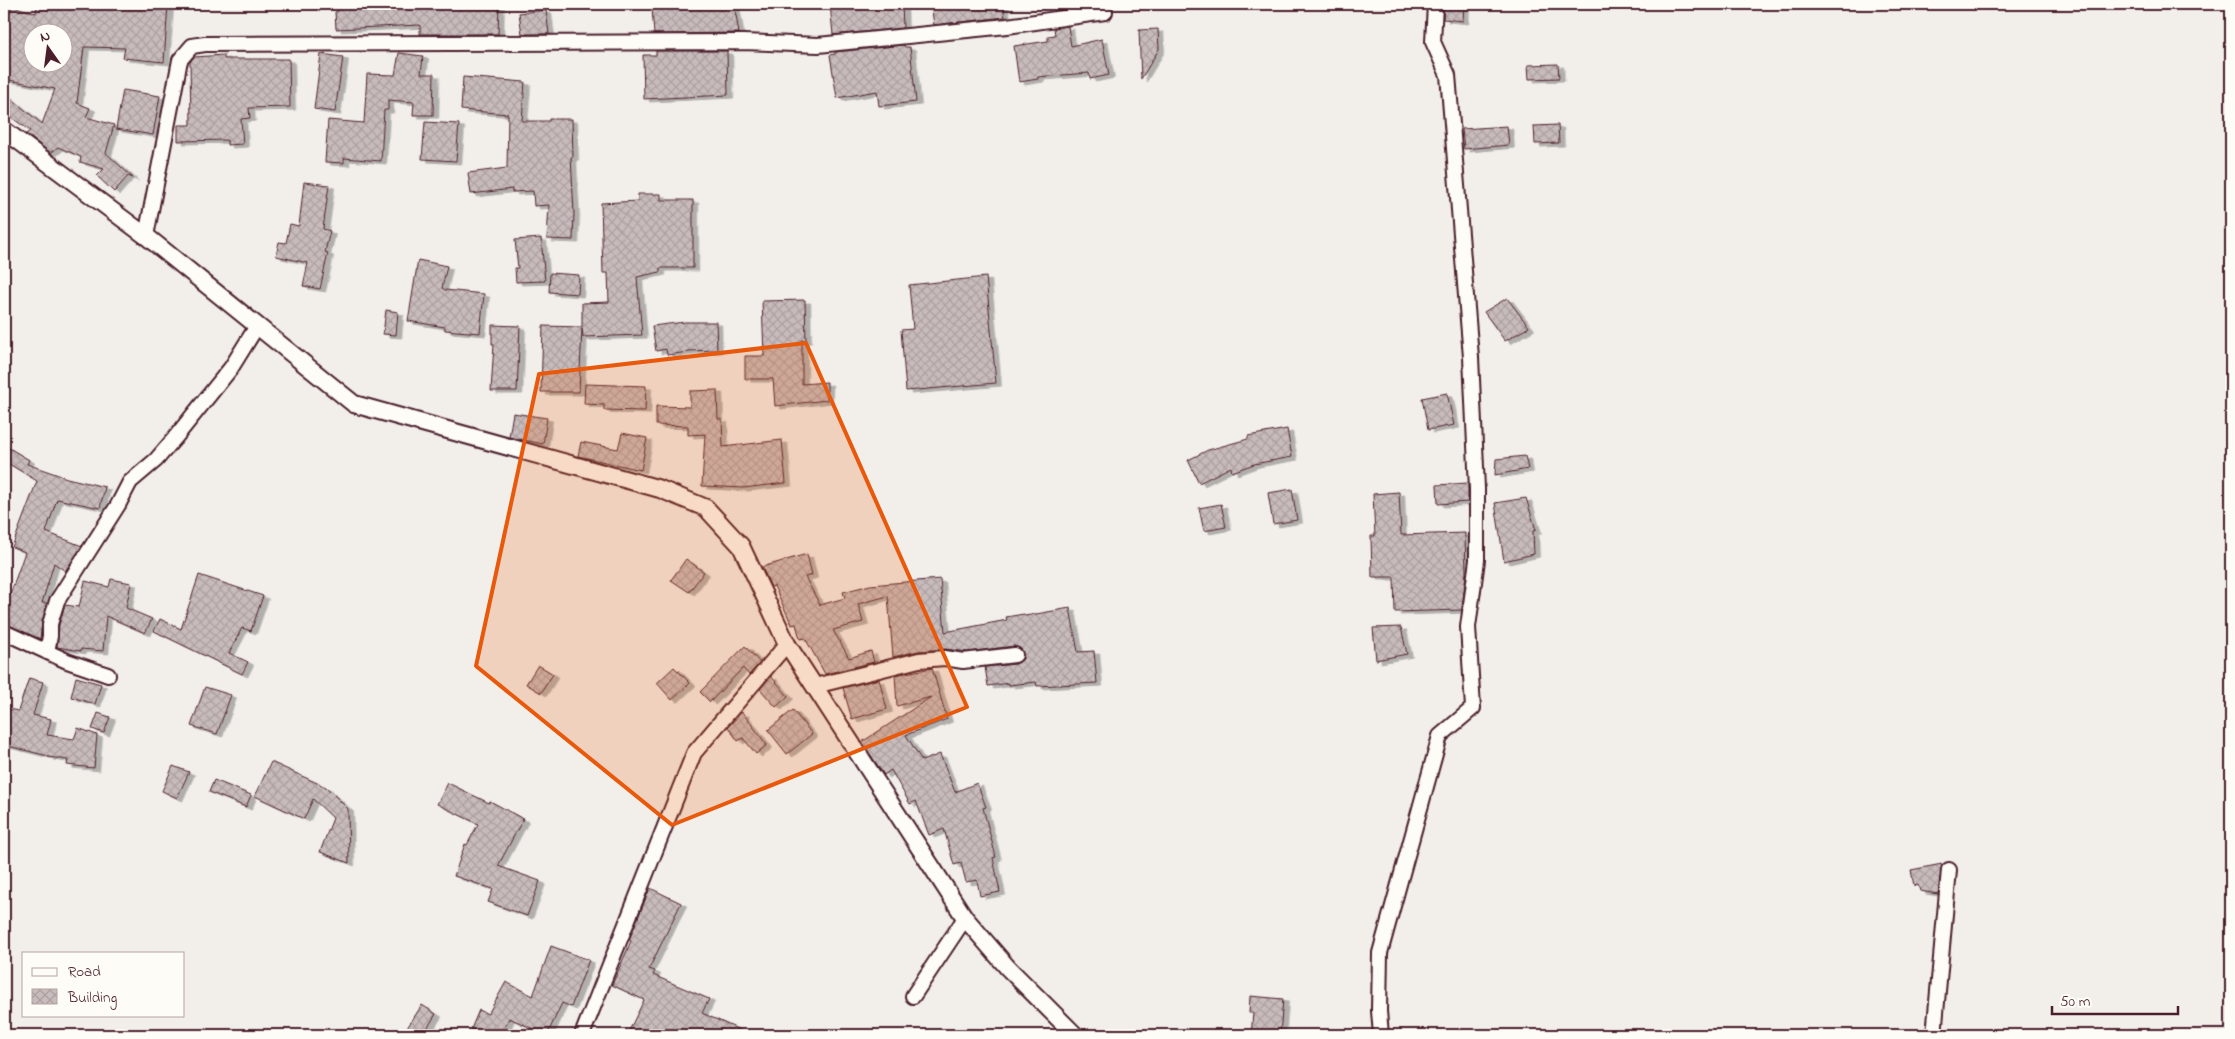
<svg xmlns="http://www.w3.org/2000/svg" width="2235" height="1039" font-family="'Indie Flower',sans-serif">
<defs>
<pattern id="building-cross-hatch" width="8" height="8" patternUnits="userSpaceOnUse" patternTransform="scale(1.25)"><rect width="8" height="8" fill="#c8bbbb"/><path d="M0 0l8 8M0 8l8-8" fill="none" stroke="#ada0a1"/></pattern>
<filter id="shadow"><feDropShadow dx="5.5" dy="3" stdDeviation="0" flood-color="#0004"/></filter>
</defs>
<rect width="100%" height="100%" fill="#f2efeb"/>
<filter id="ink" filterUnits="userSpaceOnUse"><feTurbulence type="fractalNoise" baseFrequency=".02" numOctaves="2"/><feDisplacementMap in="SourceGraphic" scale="10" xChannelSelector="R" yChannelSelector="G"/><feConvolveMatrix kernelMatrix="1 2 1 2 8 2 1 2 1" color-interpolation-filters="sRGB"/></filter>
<g filter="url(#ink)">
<path fill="url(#building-cross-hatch)" stroke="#4a1f2b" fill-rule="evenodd" filter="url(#shadow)" d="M37,4H168L164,62L123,58L125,48L84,47L77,103L90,108L86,117L114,125L106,153L133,178L128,176L114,192L97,176L104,169L80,162L81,157L58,147L51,153L26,134L30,131L4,112V93L42,124L55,89L4,79V33L12,6L36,13ZM32,32H62V62H32Z
M338,4H499L498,34H420V25L336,29L335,12L338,11Z
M692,4H734L739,33L654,34L652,9Z
M830,4H902L903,28L833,35Z
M931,4H1003L1005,17L934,25Z
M1444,4L1464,5L1463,21L1443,19Z
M546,10L549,34H522L519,13Z
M1068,26L1071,46L1102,39L1109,75L1090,79L1089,73L1038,77V79L1019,82L1014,46L1048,41V36L1055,35L1054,28Z
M1158,29L1159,49L1141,79L1139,30Z
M904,45L905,47H910L916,102L879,106L877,91L837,98L830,55L835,54V52Z
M656,51H727L728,95L644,99L643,55H656Z
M399,53L423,56L421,74H434L433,115H413L414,102L388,100V110H384L381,161L344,158V163L325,162L328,120L364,123L367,74L395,75Z
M321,54L343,57L335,112L314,109Z
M224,55V59H289L290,107L249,108L250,118L241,119L243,144L227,145V140L178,141V125H191L190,62L194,57Z
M1558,64L1559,78L1529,79L1528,65Z
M463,77L525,82L522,121H549V119H572L573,157H571L574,213L573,240L547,239L549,205L534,206L533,191L512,192V189L471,194L468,173L507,168L508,114L461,110Z
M123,90L160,96L153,135L116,129Z
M425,122L459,124L456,161L422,159Z
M1558,125L1559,143L1535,144L1534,126Z
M1507,126L1509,145L1464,149L1462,129Z
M304,182L329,185L323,229L330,231L325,252L328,253L320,289L303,286L308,263L276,256L279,242L286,243L290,224L299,226Z
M638,194H661V200H693V268H660V272L637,277L642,335L583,337L582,328L579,392H541L543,326L582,327V303L609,302L608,273H603L601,203L638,201Z
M541,238L545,281L516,282L515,268H518L515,240Z
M418,260L447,266L442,288L445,290L484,294L480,333L445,330V327L408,321Z
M550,273L579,275L578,294L549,292Z
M986,277L996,383L906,391L901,330L913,329L909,285Z
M1507,298L1529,327L1505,341L1484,312Z
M805,300L806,340H802V384L827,382V400L775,406L773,379H745V356H764L762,301Z
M386,310L398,312L396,335L383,334Z
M685,322H716L717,350L688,351V352L667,355L666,349L656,351L652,326Z
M492,325L520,326L517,391H491L494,344H492Z
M585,384L646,386L645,411L604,410V405L584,404Z
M717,390L718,419H722L723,447L782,440L786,483L743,488L702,486L705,434L688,435V426L656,425V406L690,407V391Z
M1447,393L1454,425L1428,430L1422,398Z
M513,413L547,418L543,444L509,437Z
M1287,429L1292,457L1254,464L1232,472L1231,467L1199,483L1188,460L1208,450L1248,439V436Z
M622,433L647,438L641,470L578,456L581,442L618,449Z
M4,445L29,460L27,464L67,478L105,487L100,508L57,499L46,532L82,546L65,571L54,563L42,603H47L42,622L40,639L4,623V612L25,552L12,547L37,481L4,461Z
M1525,456L1528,469L1495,475L1496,459Z
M1468,483V502L1438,504L1437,485Z
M1292,489L1297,520L1273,524L1268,493Z
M1399,492L1401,535L1465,533L1466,573L1462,610L1395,612L1394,577H1372L1371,536H1375L1373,494Z
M1526,498L1536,530L1533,531L1534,554L1504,561L1495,503Z
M1221,504L1226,527L1204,531L1199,508Z
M807,554L812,575L805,577L820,605L845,598L843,592L870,585L940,579L945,632L1007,620L1006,617L1024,614L1025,616L1070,608L1078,652L1094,651L1097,683L1037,686L1036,682L1009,685V683L988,686L985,667L1016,664L1023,659L1022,650L1014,646L968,652L945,649L918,651L893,657L888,596L858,604L863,622L833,630L849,658L871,651L874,662L825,674L805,638L800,639L796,624L792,625L774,586L771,587L762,567Z
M686,559L704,572L689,592L671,580Z
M199,575L263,596L251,631L242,628L229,653L248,662L242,674L154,631L160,619L181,629Z
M111,579L131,583L126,608L152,619L145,633L106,616L103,651L81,649V651L57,647L59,625L65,605L79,607L85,581L109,587Z
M1401,627L1407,654L1376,660L1373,628Z
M745,646L760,663L749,675L743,668L710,702L700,692Z
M538,665L553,674L541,693L526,684Z
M674,667L690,683L672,700L657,683Z
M932,668L947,719L906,735L922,761L940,754L955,792L977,783L986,807L983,808L996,857L993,858L1000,892L980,896L977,880L966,882L961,863L954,865L944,829L929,835L916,801L910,804L891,770L884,775L862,742L931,697L897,706L895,675Z
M771,676L788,696L776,707L760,689Z
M76,677L101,684L95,704L71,697Z
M29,678L43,682L33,715L51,719L47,735L74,739L78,728L97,735L94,768L67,765L68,760L48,757V756L4,745V708L18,711Z
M879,679L887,709L852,719L843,688Z
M205,687L231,695L217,734L191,726Z
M793,710L812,734L787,754L768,730Z
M742,712L767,745L756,754L743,738L738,741L728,727Z
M98,713L110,717L104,733L92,729Z
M271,762L326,787L348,809L349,863L320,852L333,818L313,799L304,819L255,796Z
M173,766L189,772L177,798L162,791Z
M214,780L251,795L246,807L209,792Z
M448,783L489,803L490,801L523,819L498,866L540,881L527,916L488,902L493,889L454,876L465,844L467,845L478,824L437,804Z
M1942,864L1938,894L1920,891L1918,885L1914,886L1911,870Z
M650,888L681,903L649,969L655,971L653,975L709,999L702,1013L751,1035H627L644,1000L612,985L631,941L629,940Z
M551,946L589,960L571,1007L562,1003L547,1035L509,1018L501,1035H487L471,1029L479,1010L488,1014L506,982L533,996Z
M1250,996L1283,999L1280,1035H1251L1253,1013H1249Z
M422,1005L436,1014L423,1035H418L407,1028Z"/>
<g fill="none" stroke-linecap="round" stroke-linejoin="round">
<g stroke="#4a1f2b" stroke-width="18">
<path id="minor" d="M146,236L180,60L192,46L205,44L743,42L818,45L1007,26L1105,12L1104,4
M4,632L67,661L108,675
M47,652L50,636V624L57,601L118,505L130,482L156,460L174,439L231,368L257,326
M815,686L919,660L945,658L963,661L1015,655
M913,996L965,918
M582,1035L694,753L787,644
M1381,1035L1379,1011L1380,953L1440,736L1473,708L1468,627L1477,560V489L1471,357L1448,75L1433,42L1435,4
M1934,1035L1949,870"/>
</g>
<g stroke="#4a1f2b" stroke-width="20">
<path id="tertiary" d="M4,130L146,236L354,404L660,489L706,508L741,546L787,644L965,918L1008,968L1075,1035"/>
</g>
<use href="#minor" stroke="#fdfcf7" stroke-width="14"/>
<use href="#tertiary" stroke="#fdfcf7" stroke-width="16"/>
</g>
</g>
<path fill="#e8590c" fill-opacity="0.2" stroke="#e8590c" stroke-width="4" stroke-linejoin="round" d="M806,343L967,707L672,825L476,666L539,374Z"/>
<rect width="2235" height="1039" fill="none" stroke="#fdfcf7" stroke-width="20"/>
<rect x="10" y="10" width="2215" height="1019" fill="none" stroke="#4a1f2b" stroke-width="2" filter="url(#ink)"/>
<rect x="22" y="952" width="162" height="65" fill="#fdfcf7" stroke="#b5a4a5"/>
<rect x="32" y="968" width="25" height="8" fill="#fdfcf7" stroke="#b5a4a5"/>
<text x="68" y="976" font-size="15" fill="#4a1f2b">Road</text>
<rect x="32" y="989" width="25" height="15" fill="url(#building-cross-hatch)" stroke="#b5a4a5"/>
<text x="68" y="1002" font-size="15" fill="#4a1f2b">Building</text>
<g transform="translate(48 48) rotate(346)"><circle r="24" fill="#fdfcf7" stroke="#b5a4a5"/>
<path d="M0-4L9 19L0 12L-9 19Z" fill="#4a1f2b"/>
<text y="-8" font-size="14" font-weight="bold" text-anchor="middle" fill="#4a1f2b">N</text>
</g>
<path d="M2052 1006v8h126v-8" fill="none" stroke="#4a1f2b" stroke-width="2.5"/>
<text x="2060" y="1006" font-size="15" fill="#4a1f2b" stroke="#fdfcf7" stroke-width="4" paint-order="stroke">50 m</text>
</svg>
